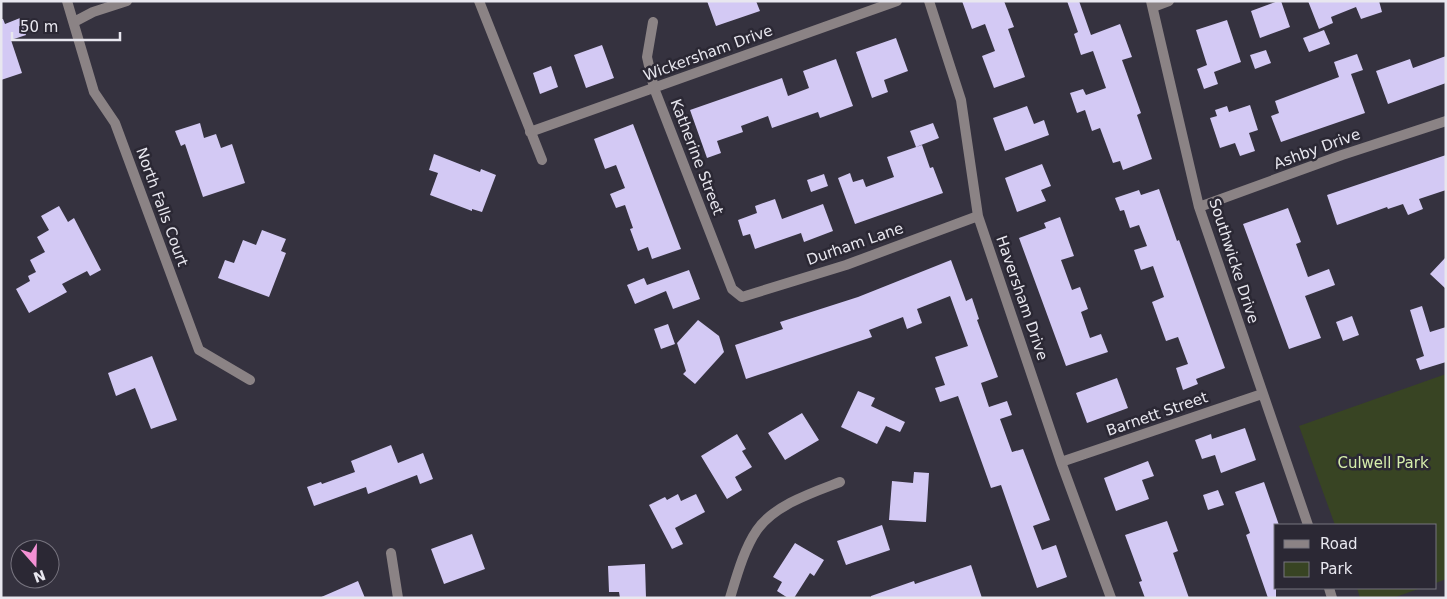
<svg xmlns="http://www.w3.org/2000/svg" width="1447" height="599" font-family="'DejaVu Sans',sans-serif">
<rect width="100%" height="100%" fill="#35323f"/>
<path fill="#384423" d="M1446,374V579L1436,583V525H1335L1299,426Z
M1357,588H1421L1393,598H1360Z"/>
<path fill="#d3c9f4" d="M707,1H756L760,11L716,26Z
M962,1H1004L1014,27L1008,29L1025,77L994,88L982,56L995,51L985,24L972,29Z
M1067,1H1079L1091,35L1120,24L1132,57L1122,60L1141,113L1137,115L1152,159L1123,170L1120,161L1113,163L1100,128L1092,131L1085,110L1077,113L1070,93L1083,89L1086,95L1106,88L1093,51L1081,55L1074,34L1078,32Z
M1278,1H1281L1290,27L1260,38L1251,11Z
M1308,1H1379L1382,12L1361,19L1356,7L1331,17L1333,23L1319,29Z
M20,18L26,35L11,40L22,73L1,80V19H3L5,24Z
M1227,20L1241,62L1214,72L1218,84L1204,89L1197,69L1207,65L1196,30Z
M1324,30L1330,44L1309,52L1303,38Z
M896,38L908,71L884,80L888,92L872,98L856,52Z
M602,45L614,78L586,88L574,55Z
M1266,50L1271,63L1255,69L1250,55Z
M1357,54L1363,70L1351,74L1365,113L1281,142L1271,116L1279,113L1275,101L1339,77L1334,62Z
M1446,56V83L1388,104L1376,71L1410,59L1413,68Z
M836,59L853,106L820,118L818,112L772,128L768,116L741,126L743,132L717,141L721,153L707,158L690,110L782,78L788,96L809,88L803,71Z
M551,66L558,87L540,94L533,73Z
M1250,105L1258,130L1249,133L1255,151L1240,156L1235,143L1220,148L1210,118L1217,116L1215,110L1227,106L1229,112Z
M1027,106L1034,124L1044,120L1049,135L1005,151L993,118Z
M200,123L204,138L216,134L221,148L232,144L245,183L203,197L185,144L181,146L175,131Z
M933,123L939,138L916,147L910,131Z
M633,124L681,249L652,259L648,247L638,251L630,229L633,228L625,205L616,208L610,194L625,188L616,165L605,169L594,139Z
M922,145L930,168L933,167L943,193L855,224L838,178L850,173L853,182L863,179L866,187L894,177L887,157Z
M434,154L480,172L481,169L496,175L482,212L472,209V211L430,195L438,173L429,170Z
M1446,155V190L1419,199L1423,209L1408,215L1403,204L1388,209L1387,207L1337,225L1327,195Z
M1042,164L1051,186L1041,190L1046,201L1017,212L1005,178Z
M824,174L828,186L811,192L807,180Z
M1159,189L1177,241L1179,240L1225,368L1196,379L1198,384L1183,390L1176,368L1188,364L1178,337L1166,341L1152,302L1164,297L1153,266L1141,270L1134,250L1147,246L1139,225L1130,228L1124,210L1120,211L1115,198L1139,190L1141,195Z
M775,199L782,219L823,204L833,231L804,242L801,233L755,249L750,234L743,236L738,220L757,213L755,206Z
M59,206L68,222L74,218L101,270L90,276L87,271L62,284L67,292L29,313L16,289L30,281L28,276L36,272L30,260L45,252L37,237L49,230L41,216Z
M1288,208L1301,242L1296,244L1308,277L1329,269L1335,285L1305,296L1321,338L1289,349L1243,224Z
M1060,217L1074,256L1061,260L1072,290L1080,287L1088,309L1081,312L1090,338L1101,334L1108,352L1066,366L1019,238L1046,228L1044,223Z
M262,230L286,239L281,251L286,253L269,297L218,278L225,260L234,263L243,240L256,245Z
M1446,257V289L1430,274Z
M951,260L966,301L972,298L979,319L977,320L998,377L981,383L989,407L1007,401L1012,415L1000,419L1012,452L1023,449L1050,520L1033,526L1042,550L1056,545L1067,577L1037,588L1001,485L991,488L958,396L940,402L935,388L945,385L935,357L968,346L950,296L917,309L922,323L907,329L903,317L869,330L872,337L746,379L735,345L783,329L780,322L858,297Z
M689,270L700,299L673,309L666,291L635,304L627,285L644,278L647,285Z
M1422,306L1430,332L1446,327V362L1420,370L1416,359L1424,356L1410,310Z
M1352,316L1359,335L1343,341L1336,322Z
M698,320L719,336L724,352L695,384L683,374L686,371L677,343Z
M668,324L675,344L661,349L654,329Z
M152,356L177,420L151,429L135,388L116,396L108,373Z
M1117,378L1128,408L1087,423L1076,393Z
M858,391L875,398L871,406L905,422L900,432L886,426L877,444L841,427Z
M802,413L819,440L785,460L768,433Z
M1245,428L1256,460L1221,473L1215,455L1202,459L1195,440L1211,434L1212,439Z
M737,434L746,449L742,451L752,467L735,477L742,490L727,499L701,456Z
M391,445L398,463L423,453L433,479L420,484L417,475L368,494L366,487L314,506L307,487L321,482L322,484L355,472L351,461Z
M1148,461L1154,476L1142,480L1149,499L1116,511L1104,478Z
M914,472L929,473L926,522L889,520L892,481L913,483Z
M1264,482L1279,525H1276V598H1268L1246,535L1250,533L1235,492Z
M1218,490L1224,505L1208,510L1203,495Z
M678,494L681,501L696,494L705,512L675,528L683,544L672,549L649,505L665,497L667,500Z
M1167,521L1178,551L1173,553L1189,598H1145L1139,582L1142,581L1125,535Z
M882,525L890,550L846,565L837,541Z
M472,534L485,569L444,584L431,549Z
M795,543L824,560L814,576L810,573L794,598H788L777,591L782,582L773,577Z
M645,564L646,598H620L619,592H609L608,566Z
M971,565L982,598H871V596L914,581L915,584Z
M358,581L365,598H319Z"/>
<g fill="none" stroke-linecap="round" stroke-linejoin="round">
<path stroke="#8b8385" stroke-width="10" d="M67,1L94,92L115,123L199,350L250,380
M479,1L542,160
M929,1L961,100L978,216L1061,462L1111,598
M1151,1L1199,207L1308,525
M1153,7L1169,1
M74,22L93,12L127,1
M653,22L647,57L654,88L732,289L742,297L846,265L978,216
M530,132L897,1
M1199,207L1342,155L1446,121
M1061,462L1262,394
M391,553L398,598
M1329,588L1332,598
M730,598C737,575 744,549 757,530C774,505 814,492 840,482"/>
</g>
<g text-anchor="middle" stroke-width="5" stroke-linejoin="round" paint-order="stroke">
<g font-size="15" fill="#e8e7ef" stroke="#2b2834">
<text transform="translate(708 53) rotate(-20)" y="5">Wickersham Drive</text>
<text transform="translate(1317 149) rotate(-20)" y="5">Ashby Drive</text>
<text transform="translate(697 157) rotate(69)" y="5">Katherine Street</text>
<text transform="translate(162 207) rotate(70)" y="5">North Falls Court</text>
<text transform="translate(855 244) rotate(-19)" y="5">Durham Lane</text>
<text transform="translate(1234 261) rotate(72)" y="5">Southwicke Drive</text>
<text transform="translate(1022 298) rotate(71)" y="5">Haversham Drive</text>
<text transform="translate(1157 414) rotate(-19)" y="5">Barnett Street</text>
</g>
<g font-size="15" fill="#d5edab" stroke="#2b2834">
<text x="1383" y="468">Culwell Park</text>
</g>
</g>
<rect width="1447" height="599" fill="none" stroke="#e8e7ef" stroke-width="5"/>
<rect x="1274" y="524" width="162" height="65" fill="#2b2834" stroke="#77747f"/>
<rect x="1284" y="540" width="25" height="8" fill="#8b8385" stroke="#77747f"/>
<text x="1320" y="549" font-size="15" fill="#e8e7ef">Road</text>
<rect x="1284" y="562" width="25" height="15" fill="#384423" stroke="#77747f"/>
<text x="1320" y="574" font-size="15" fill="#e8e7ef">Park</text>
<g transform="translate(35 564) rotate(160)"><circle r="24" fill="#2b2834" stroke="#77747f"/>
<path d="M0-4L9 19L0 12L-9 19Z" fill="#f491d4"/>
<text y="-8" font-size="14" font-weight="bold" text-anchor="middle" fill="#e8e7ef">N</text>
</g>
<path d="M12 32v8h108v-8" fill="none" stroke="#e8e7ef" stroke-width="2.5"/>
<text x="20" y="32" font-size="15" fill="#e8e7ef" stroke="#2b2834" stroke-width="4" paint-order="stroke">50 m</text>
</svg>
